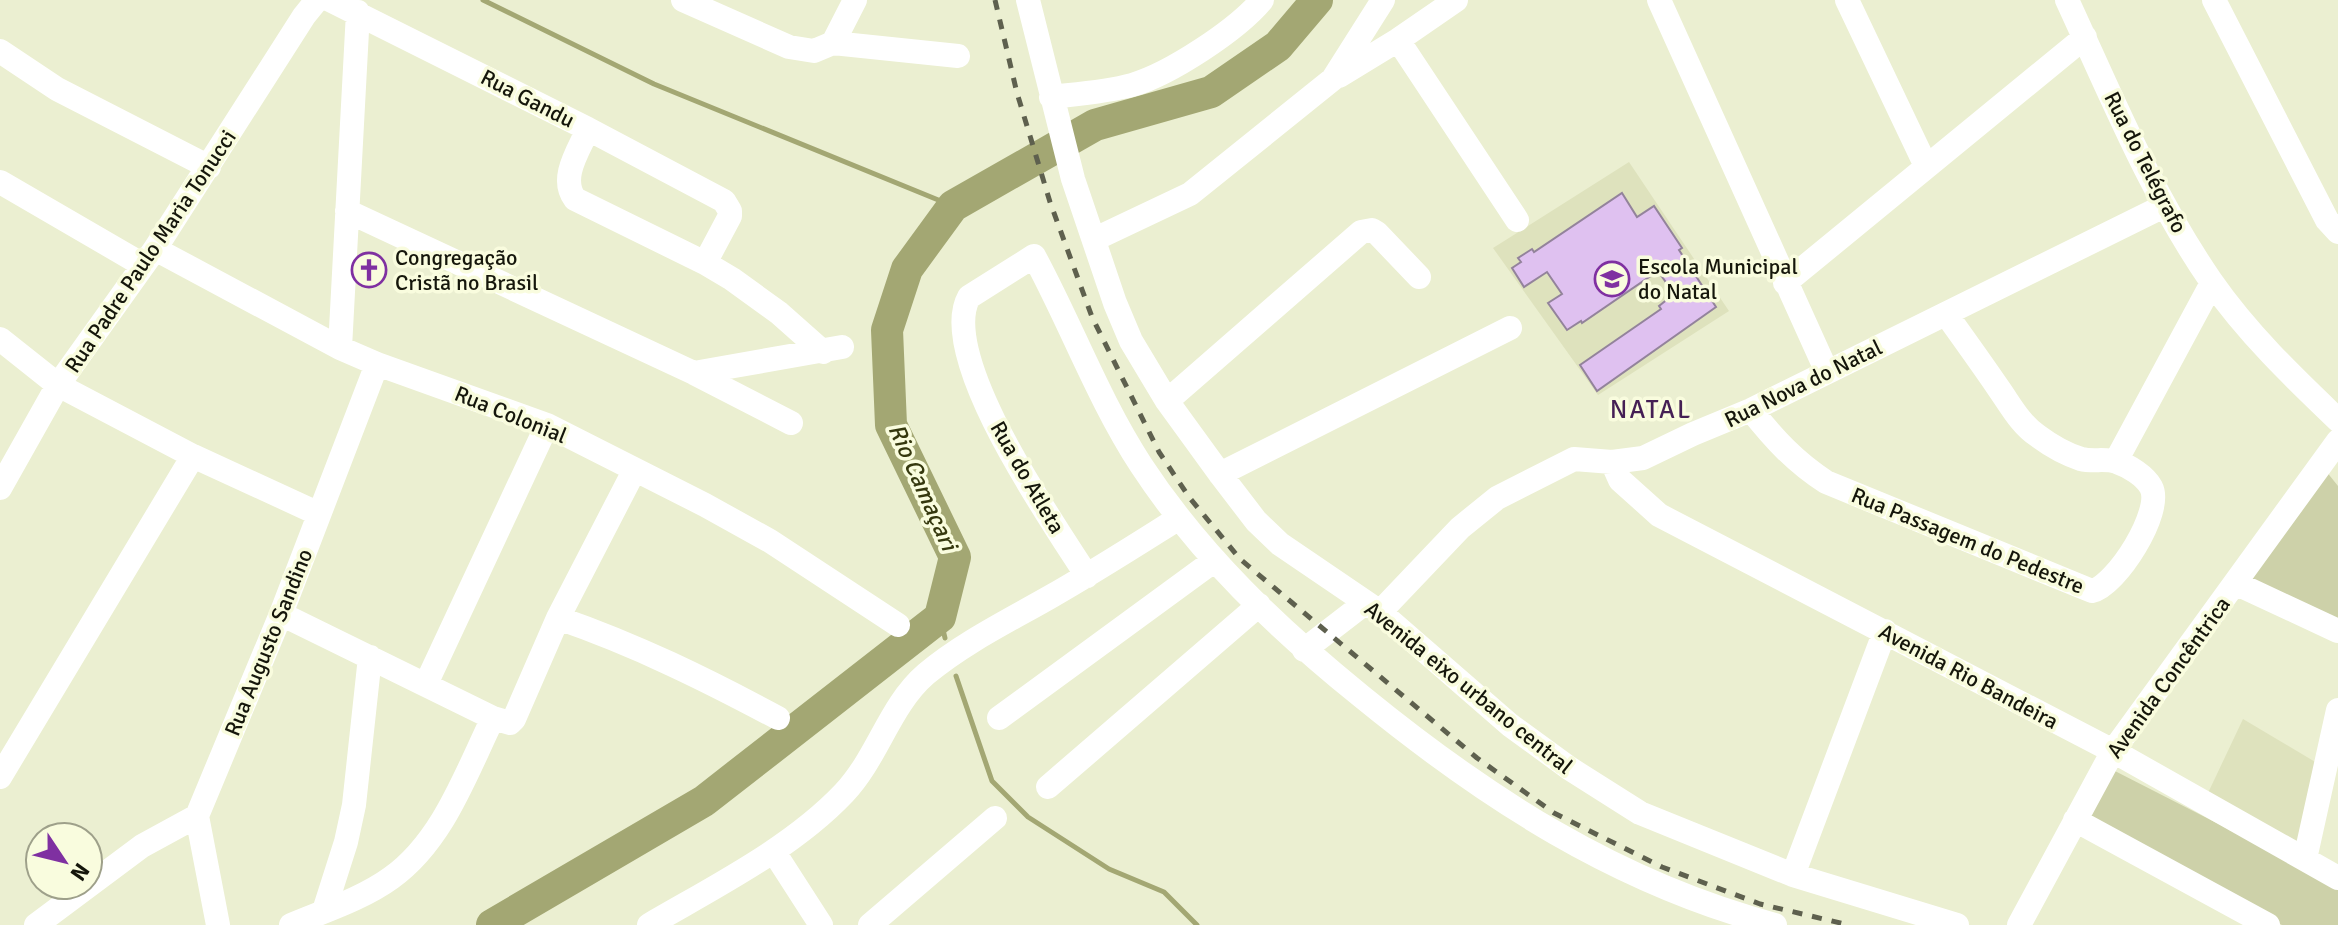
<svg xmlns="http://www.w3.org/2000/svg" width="2338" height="925" font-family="Signika,sans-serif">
<rect width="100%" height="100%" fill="#ebefd1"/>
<path fill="#dee2bd" d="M1629,162L1729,311L1598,395L1493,248Z
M2243,719L2317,763L2300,843L2208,793Z"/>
<path fill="#cdd1a9" d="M2326,471L2338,486V623L2248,581Z
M2113,770L2338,885V925H2282L2086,818Z"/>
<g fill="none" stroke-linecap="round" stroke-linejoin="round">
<path stroke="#a3a773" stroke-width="5" d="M483,0L654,84L953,206
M940,617L945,638
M956,676L992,781L1028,817L1109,869L1164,892L1197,925"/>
<path stroke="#a3a773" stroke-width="32" d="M492,925L704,801L940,617L955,557L891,425L887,330L907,269L953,206L1095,125L1211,92L1278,46L1317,0"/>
</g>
<path fill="#dfc1f0" stroke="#93839b" stroke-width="2" d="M1622,193L1637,217L1654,206L1682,248L1679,250L1716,307L1597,391L1580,365L1661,309L1659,306L1674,294L1658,271L1582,323L1581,321L1567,330L1548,303L1562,294L1547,272L1524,287L1512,268L1521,262L1518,258L1532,249L1534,252Z"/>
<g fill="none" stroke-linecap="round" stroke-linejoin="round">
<path stroke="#fff" stroke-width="24" d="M330,0L588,129L724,201L730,211V216L705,263
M683,0L789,47L814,51L833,43
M1028,0L1073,179L1115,303L1131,341L1167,401L1220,474L1256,521L1280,544L1380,612L1510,725L1569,768L1640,813L1793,875L1957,925
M1659,0L1827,372
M1847,0L1926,166
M2067,0C2111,95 2151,194 2211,281C2247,333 2293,377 2338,420
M2214,0L2327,220L2338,232
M1398,40L1517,220
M833,43L958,56
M833,43L855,0
M0,51L57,89L209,167
M1339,76L1398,40L1456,0
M1051,97C1077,94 1106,92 1132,85C1170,74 1237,30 1262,0
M588,129C579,150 559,178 575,199L705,263L732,279L779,313L823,352
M0,182L143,265
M347,211L694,373L791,423
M1095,239L1190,194L1333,79L1383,0
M155,249L340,348L377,364L547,425L705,505L770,541L898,625
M1785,283L2085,37
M0,339L58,385L193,456L319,514
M340,348L358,12
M694,373L842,347
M1167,401L1361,232L1372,230L1377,233L1419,277
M1751,410C1774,439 1795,462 1826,482L2092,591C2116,586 2164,511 2151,487C2145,476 2129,466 2117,462C2106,458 2093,462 2081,459C2066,454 2050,445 2038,436C2021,425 2011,406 1999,389C1982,364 1964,339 1946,314
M2116,461L2212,283
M1612,462L1620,480L1659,515L2113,751L2338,878
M1220,474L1510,328
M0,488L58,385L155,249L304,16L317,0
M1087,576C1054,524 936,356 969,297L1034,256C1071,324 1098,399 1141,465C1200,555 1278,629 1361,696C1486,798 1617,883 1775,925
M2235,583L2338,631
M1380,612L1460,528L1497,498L1574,459L1612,462L1643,458L1693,434L1751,410L2164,206
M281,614L493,718L510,723L514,719L558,618L634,471
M558,618C636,645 705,679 778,718
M1304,650L1365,603
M426,684L547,425
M999,718L1215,560
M0,777L193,456
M1048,787L1259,605
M2075,820L2268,925
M774,852L821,925
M2305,859L2338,710
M1793,875L1885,631
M324,911L346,842L354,805L370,657
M36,925L142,846L197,816
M218,925L197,816L281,614L377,364
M291,925C324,911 362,899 391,878C443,841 466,773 493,718
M649,925C714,887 792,848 844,793C878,757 889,706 926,674C963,643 1008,621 1050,597C1094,572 1136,545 1179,518
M870,925L995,818
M2019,925L2113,751L2338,441"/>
<path stroke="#5e604e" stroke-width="5" stroke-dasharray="10 10" stroke-linecap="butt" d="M995,0L1017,93L1050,202L1092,317L1159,452L1189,497L1240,559L1477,758L1554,813L1662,867L1760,904L1849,925"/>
</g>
<defs>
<g id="church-ring" transform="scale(1.8)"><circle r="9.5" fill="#f9fcde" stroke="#7f30a1" stroke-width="1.5"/><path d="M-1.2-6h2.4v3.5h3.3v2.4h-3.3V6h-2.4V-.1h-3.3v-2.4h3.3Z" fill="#7f30a1"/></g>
<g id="school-ring" transform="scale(1.8)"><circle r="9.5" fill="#f9fcde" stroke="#7f30a1" stroke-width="1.5"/><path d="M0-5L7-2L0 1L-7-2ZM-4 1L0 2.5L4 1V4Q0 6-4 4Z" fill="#7f30a1"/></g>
</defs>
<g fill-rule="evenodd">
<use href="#church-ring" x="369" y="270"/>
<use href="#school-ring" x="1612" y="279"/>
</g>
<g text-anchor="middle" stroke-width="7" stroke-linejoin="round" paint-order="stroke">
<g font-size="22" fill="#15160b" stroke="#f9fcde">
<text transform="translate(528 98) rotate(27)" y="8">Rua Gandu</text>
<text transform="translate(2146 162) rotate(63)" y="8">Rua do Telégrafo</text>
<text transform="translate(150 251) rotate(-56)" y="8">Rua Padre Paulo Maria Tonucci</text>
<text transform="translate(1803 383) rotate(-26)" y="8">Rua Nova do Natal</text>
<text transform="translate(511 414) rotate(22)" y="8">Rua Colonial</text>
<text transform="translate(1028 477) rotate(60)" y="8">Rua do Atleta</text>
<text transform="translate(1968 540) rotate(22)" y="8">Rua Passagem do Pedestre</text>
<text transform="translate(268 642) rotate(-68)" y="8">Rua Augusto Sandino</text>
<text transform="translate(1969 676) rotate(28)" y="8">Avenida Rio Bandeira</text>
<text transform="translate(2168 677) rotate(-54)" y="8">Avenida Concêntrica</text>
<text transform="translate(1469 687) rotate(39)" y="8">Avenida eixo urbano central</text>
</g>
<g font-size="22" fill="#15160b" stroke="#f9fcde" text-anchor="start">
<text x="395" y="265">Congregação<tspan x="395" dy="25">Cristã no Brasil</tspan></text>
<text x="1638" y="274">Escola Municipal<tspan x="1638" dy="25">do Natal</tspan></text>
</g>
<g font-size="24" font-style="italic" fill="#35380e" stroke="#f9fcde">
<text transform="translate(923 487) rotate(66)" y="8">Rio Camaçari</text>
</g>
<g font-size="26" letter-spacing="2" fill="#451f55" stroke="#f9fcde">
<text x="1651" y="418">NATAL</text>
</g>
</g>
<g transform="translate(64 861) rotate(125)"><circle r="38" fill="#f9fcde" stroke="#9ea08a" stroke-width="2"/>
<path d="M0-6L14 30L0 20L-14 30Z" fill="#7f30a1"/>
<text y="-12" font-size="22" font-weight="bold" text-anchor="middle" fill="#15160b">N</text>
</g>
</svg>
